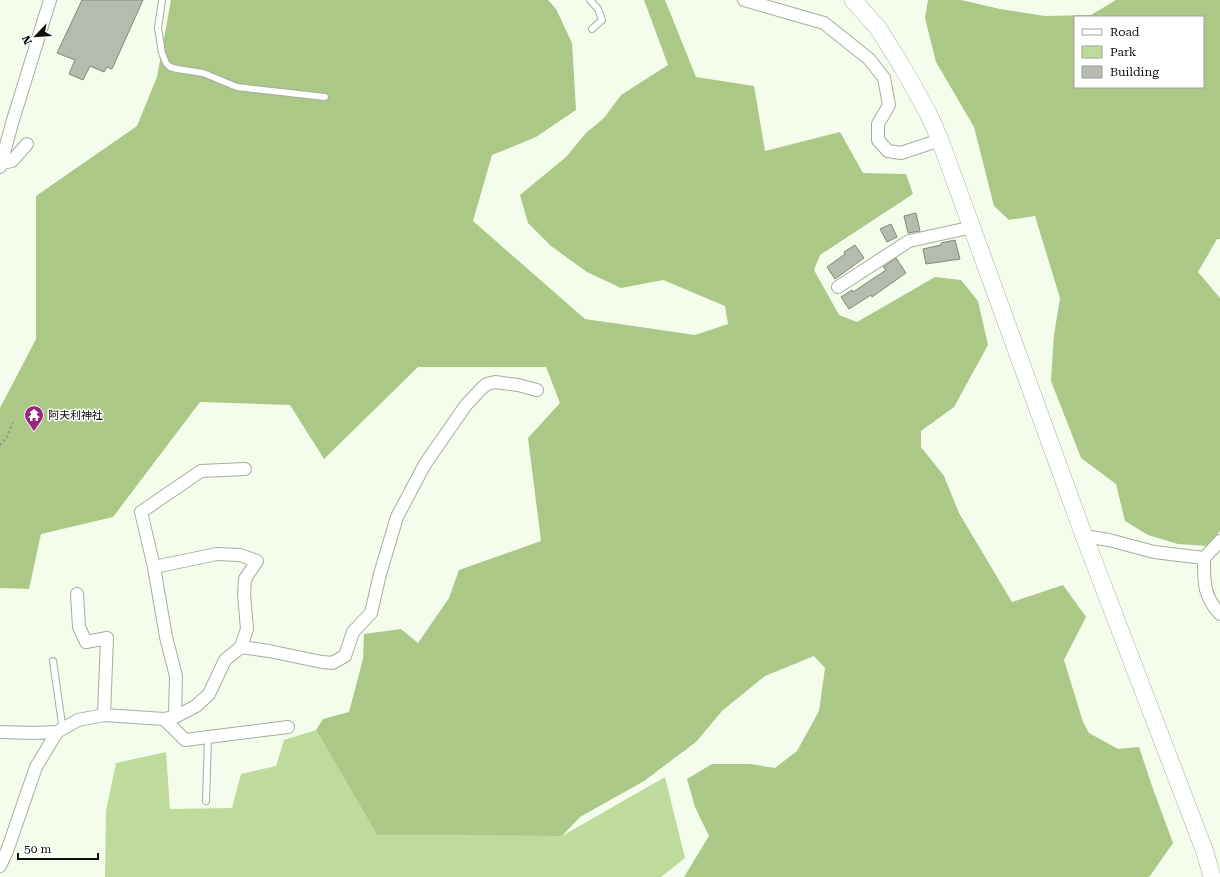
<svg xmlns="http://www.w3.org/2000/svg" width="1220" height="877" font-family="'Roboto Serif','Noto Sans JP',serif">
<rect width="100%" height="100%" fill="#f4fcec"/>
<path fill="#bfdb9c" d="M316,730L377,835L562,836L665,777L685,858L661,877H105L106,811L116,763L166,752L170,809L232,808L241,774L276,766L284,740Z"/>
<path fill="#abc886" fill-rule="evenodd" d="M171,0H548L556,9L572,43L576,110L536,137L492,155L473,221L585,319L695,335L728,324L725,306L663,280L621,288L587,272L551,246L528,223L520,195L566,157L586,133L604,118L621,95L668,65L644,0H665L696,77L754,86L765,151L840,132L863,173L906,174L913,194L820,255L814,270L839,315L857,322L935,277L961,280L978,301L988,345L954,407L921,431V447L944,476L959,513L1012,602L1063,585L1086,617L1064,660L1083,722L1089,733L1118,749L1139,747L1153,789L1173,843L1150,876L1148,877H684L709,836L695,807L687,779L712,764H750L775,768L797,751L819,711L825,668L814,656L765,676L722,711L696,742L644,781L580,817L562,836L377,835L316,730L323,719L349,712L363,659L364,634L401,629L418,643L449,598L459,570L541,541L528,438L560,403L546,367H418L324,459L290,405L200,402L113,517L41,534L29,589L0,588V408L36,339V196L137,126L157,77Z
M928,0H961L1000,9L1045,16L1091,15L1116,0H1220V239H1217L1198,272L1220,298V531L1208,546L1178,544L1148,535L1125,521L1116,484L1081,458L1051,381L1054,335L1060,298L1035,216L1009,220L994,206L974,127L936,62L925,18ZM1075,17H1203V87H1075Z"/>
<path fill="#b5bcad" stroke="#82897b" d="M82,0H143L112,69L107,67L104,72L90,66L83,80L69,74L75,60L57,53Z
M916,213L920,231L908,233L904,216Z
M891,224L897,237L887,242L880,229Z
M955,240L960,259L926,264L923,249L941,245V243Z
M855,245L864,258L835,279L827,267L845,254L844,252Z
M896,258L906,273L872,297L871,295L849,309L841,297L852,290L853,292L886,270L883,267Z"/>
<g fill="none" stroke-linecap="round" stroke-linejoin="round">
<g stroke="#a6ad9f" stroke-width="8">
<path id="lane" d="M162,0L158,28L162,53L166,63L170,67L177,69L203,73L237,87L325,97
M590,0L598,9L602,20L592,29
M53,661L62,724L58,729
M206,801L208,737"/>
</g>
<g stroke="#a6ad9f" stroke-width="14">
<path id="street" d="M744,0L824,23L869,59L884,78L889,105L878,124V140L888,151L901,153L940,140
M2,163L12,161L27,144
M0,167L13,120L50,0
M838,287L909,241L973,227
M1084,536L1109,540L1154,552L1204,558
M1220,541L1204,558C1204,581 1203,596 1220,614
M154,567L217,554L240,555L257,561L245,579L244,594L247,629L241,647
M77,594L79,627L86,642L107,638L104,715
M175,717L176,676L166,637L154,567L141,512L201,471L245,469
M164,719L185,740L288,727
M0,732L33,733L57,732L78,720L104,715L164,719L175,717L196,706L209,694L225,660L241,647L269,651L322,662L332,663L345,656L353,632L371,613L380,574L397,517L425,464L466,405L482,388L487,384L495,382L518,385L537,390
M0,866L7,851L36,767L57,732"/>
</g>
<g stroke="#a6ad9f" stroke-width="18">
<path id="secondary" d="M853,0L878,28L903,68L928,113L940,140L1084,536L1205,852L1212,877"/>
</g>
<path stroke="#91978b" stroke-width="2" stroke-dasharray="2 3" stroke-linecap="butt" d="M0,445L7,437L13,422"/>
<use href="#lane" stroke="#fff" stroke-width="6"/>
<use href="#street" stroke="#fff" stroke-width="12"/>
<use href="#secondary" stroke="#fff" stroke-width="17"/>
</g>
<defs>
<g id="temple-pin" transform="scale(1)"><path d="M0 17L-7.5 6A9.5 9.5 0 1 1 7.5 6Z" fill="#992581" stroke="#fff"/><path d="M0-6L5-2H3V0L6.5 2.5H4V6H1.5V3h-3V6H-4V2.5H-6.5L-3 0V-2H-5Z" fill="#fff"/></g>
</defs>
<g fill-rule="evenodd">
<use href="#temple-pin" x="34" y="415"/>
</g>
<g text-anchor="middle" stroke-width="3" stroke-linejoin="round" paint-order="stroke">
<g font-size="11" fill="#0e100b" stroke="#fff" text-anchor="start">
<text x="48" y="419">阿夫利神社</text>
</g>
</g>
<rect x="1074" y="16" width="130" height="72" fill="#ffffff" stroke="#9f9f9d"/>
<rect x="1082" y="29" width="20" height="6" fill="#ffffff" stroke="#9f9f9d"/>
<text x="1110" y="36" font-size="12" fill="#0e100b">Road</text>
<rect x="1082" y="46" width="20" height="12" fill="#bfdb9c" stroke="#9f9f9d"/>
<text x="1110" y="56" font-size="12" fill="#0e100b">Park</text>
<rect x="1082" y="66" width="20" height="12" fill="#b5bcad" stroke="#9f9f9d"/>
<text x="1110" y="76" font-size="12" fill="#0e100b">Building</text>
<g transform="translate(36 36) rotate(245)" stroke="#ffffff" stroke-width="3" paint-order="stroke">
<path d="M0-3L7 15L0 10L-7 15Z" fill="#0e100b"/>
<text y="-6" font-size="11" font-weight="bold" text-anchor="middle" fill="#0e100b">N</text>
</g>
<path d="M18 853v6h80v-6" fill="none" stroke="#0e100b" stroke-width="2"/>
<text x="24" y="853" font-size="12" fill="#0e100b" stroke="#ffffff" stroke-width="3" paint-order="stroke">50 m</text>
</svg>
